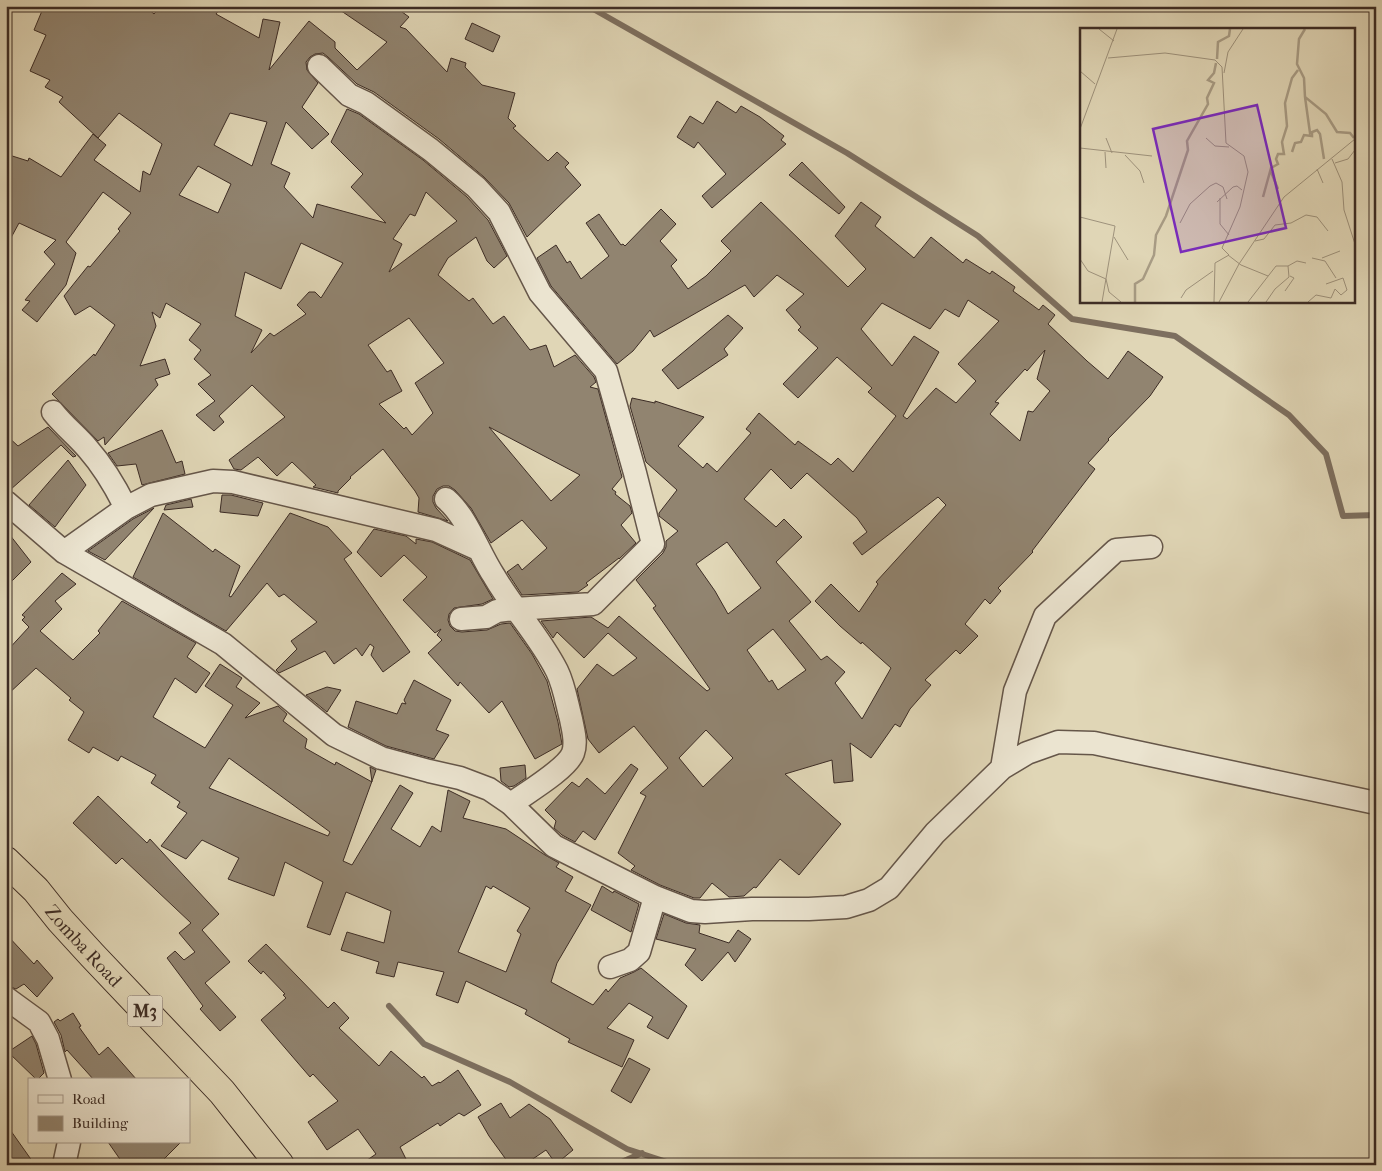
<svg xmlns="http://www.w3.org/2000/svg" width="1382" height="1171" font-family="'IM FELL French Canon',serif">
<rect width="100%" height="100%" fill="#e0d6b6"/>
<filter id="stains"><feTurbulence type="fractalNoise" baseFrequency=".004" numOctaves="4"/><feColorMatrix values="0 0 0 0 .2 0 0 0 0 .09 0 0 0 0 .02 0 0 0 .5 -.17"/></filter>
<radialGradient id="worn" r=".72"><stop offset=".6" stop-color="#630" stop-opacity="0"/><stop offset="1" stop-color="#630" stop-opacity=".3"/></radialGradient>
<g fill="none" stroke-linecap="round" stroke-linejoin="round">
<path stroke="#7d6f5f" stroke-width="6" d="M588,6L847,153L978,236L1072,319L1175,336L1289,415L1326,454L1343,516L1376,515
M389,1006L424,1044L510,1082L627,1149L676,1165
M551,1165H567
M615,1165L642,1153"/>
</g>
<path fill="#918470" stroke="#3c2c25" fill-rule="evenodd" d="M44,6H145L154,14L161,6H222L216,14L259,38L263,19L280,22L269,70L309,21L335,42V48L357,70L387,42L334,6H394L409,17L400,27L406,29L447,72L451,58L466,63L465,67L482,85L515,93L508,118L516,126L513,128L548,161L557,152L569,163L565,167L581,185L527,237L509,203L484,177L439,139L374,92L357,84L328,57L323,53L315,54L310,57L306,62L307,70L318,83L302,107L329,134L312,149L286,122L271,164L290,173L284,187L313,218L317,204L386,223L351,187L363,174L331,142L347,109L359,114L423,160L467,197L488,220L507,256L494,268L487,261L476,237L448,258L438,275L469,301L473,298L493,324L504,316L530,350L546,345L554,367L575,355L594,377L596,382L590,387L598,389L622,477L612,489L616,492L615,494L630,506L632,513L621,525L636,543L619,559V558L586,583L588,585L578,592L522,595L507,572L518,564L522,570L547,548L522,520L491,543L471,508L455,490L449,486H443L437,489L433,496V502L436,508L448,521L418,512L419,498L415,491L383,449L350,477L351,478L338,491V493L313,487L316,485L292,462L277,476L258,457L241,470L234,469L229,460L285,417L252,385L219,416L224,422L214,431L196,415L215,401L198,384L211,375L194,359L201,350L189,340L201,324L166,303L160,318L152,312L156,326L140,366L165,359L170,374L155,379L158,385L105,445L104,437L98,441L52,394L94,354L95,356L115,325L90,306L75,315L64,296L88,266L90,267L120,231L118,229L131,213L103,192L66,242L76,253L66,285L37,322L22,310L30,301L25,300L55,264L44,252L56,240L19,223L6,247V154L28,161L29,158L61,177L93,134L106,145L94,160L140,192L143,171L150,175L162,144L119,113L98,138L59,102L63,97L45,87L50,80L30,71L46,35L34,30ZM230,113L267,122L252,166L214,145ZM198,166L231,184L218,213L179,195ZM426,192L457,221L389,272L402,244L393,239L410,214L415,216ZM301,243L343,263L321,298L315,292H309L297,305L306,314L274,336L270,333L251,353L262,330L235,316L245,272L281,289ZM409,318L444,363L415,383L433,413L412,435L406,427L404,429L379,404L402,391L391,370L387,372L368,345ZM489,427L580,475L551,501Z
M472,23L500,36L493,52L465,39Z
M717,101L736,113L741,106L760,117L784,136L781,140L786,144L712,208L702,196L726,174L698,142L694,148L677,137L690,116L703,124Z
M802,162L845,207L839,214L789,175Z
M761,202L848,287L866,269L835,236L861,202L881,217L875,226L914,258L931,237L963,263L966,259L990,274L992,271L1015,287L1013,291L1039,310L1043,305L1055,315L1048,324L1087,361L1108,379L1128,351L1163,377L1150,396L1108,439L1109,440L1088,463L1095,469L1032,551L1033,552L998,588L1001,591L990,604L985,599L965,624L978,636L960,654L956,650L925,680L931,685L910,709L900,727L895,724L871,758L850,743L853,781L834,783L832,760L785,774L841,824L799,875L780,859L756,888L754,887L744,896L729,897L712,883L700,898H694L660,885L631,870L635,866L618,853L646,796L640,793L668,768L634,726L599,753L588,739L577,689L597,664L613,676L637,658L608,633L584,658L557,632L553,638L541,621L591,617L608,628L619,616L707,691L710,689L653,608L656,606L636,580L663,553L666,547V541L678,531L659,516V513L677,490L646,462L630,406L632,398L655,403V401L704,417L678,446L703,468L707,463L717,472L751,433L746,429L759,413L795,445L798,441L831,465L838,458L853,472L896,416L868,392L872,388L837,357L798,398L783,384L818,348L798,330L801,327L786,310L804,294L777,275L754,297L745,285L654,337L650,330L633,351L617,364L551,286L537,258L556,245L567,263L570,261L581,279L609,256L586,223L599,214L621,245L623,244L625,246L661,209L676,224L660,241L677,260L671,266L688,289L706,276L731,251L721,241ZM968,300L999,321L958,364L976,381L956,403L936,388L907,419L903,416L939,352L914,336L892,366L861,329L882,303L930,329L945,309L959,317ZM1045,350L1037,379L1050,391L1033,412L1028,411L1020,441L990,414L999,403L995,402L1025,369L1027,371ZM771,469L791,489L807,473L857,518L867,532L853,543L862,555L938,497L946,505L876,582L878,584L859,612L831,584L815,601L840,626L861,644L862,642L891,668L862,719L835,683L845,672L827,656L821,660L789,621L811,602L776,562L802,537L784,519L776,527L744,499ZM727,542L761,588L728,614L715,591L696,564ZM773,629L806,670L778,690L772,680L769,682L747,650ZM706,730L733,758L703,787L679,758Z
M728,315L743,328L724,349L728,355L678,389L662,370Z
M48,427L76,456L73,457L61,445L10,490L6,489V435L18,446Z
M162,430L176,463L182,461L185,474L142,485L136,464L117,466L108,453Z
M68,460L86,485L55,527L29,505Z
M222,495H231L263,503L258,516L220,512Z
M191,499L193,507L164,510L166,505Z
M154,508L105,560L88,551L133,519Z
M163,513L213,552L215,549L240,566L229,596L231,597L290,513L328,527L352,553L344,559L410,652L383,672L371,655L374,647L370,644L362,656L356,648L334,664L325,651L279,673L276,670L297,649L291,641L317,622L284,594L279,597L267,583L226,631L133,577Z
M374,529L406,536L416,544V539L432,542L470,560L493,599L482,604L454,608L449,614L448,620L450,626L455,631L462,632L487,630L501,624L510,623L532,654L547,681L558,722L562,744L535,759L502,701L489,713L460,682L458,686L428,653L442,640L437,635L441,629L435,633L403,600L427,577L404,555L381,577L357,552Z
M6,530L31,562L6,587Z
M62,573L76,584L55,601L62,609L40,631L73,660L100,633L98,631L122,601L196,643L187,657L210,673L196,693L175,678L153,717L205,748L233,705L205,686L220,664L242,678L236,687L260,703L245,718L278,706L287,714L283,721L307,739L305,748L335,765L336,762L372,782L370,767L376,770L343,861L352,865L400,785L413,793L391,829L420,847L432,826L441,832L448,790L470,801L463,818L506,829L545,855L559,863L556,867L573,877L565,891L591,905L557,963L551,982L593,1005L606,989L608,992L620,978L634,972L641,968L687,1006L668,1039L647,1027L653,1017L629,1003L607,1028L634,1040L622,1067L568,1042L570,1039L525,1014L527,1010L466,981L458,1003L436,995L444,972L398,962L394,977L376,973L379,962L341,950L347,932L384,943L391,911L346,892L330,935L307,927L323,882L285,862L274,896L228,879L239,858L202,840L186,859L161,846L187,813L177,807L180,802L151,783L156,775L121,756L118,761L93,747L89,753L68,740L84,712L69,700L71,698L36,668L6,696V652L29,627L22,620L25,617L22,615ZM229,758L330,832L328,836L209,788ZM486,886L491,889L493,886L530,908L517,931L521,934L506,972L458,952Z
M414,680L451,700L436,730L449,735L434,759L386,746L348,727L356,701L397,714L402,703L406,704L404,700Z
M327,687L341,690L327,712L306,695Z
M631,764L638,769L595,840L583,831L575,842L562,835L554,828L556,821L545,810L572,782L579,787L587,778L605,794Z
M525,765L526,778L514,786L509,787L501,781L500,768Z
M98,796L147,843L150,839L219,914L202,930L230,962L205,983L236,1017L220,1031L200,1009L203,1006L167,958L175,951L184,960L195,952L179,933L191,923L122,858L116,864L73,823Z
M602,886L613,893L614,891L639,904L631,932L591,910Z
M664,914L686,923L700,925L699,933L729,943L738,930L751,939L735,962L728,952L702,981L685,965L696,949L656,939Z
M6,934L34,964L37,960L53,978L37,997L24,984L16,989L6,985Z
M266,944L328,1008L334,1002L349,1018L339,1028L379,1066L391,1051L422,1078L424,1076L432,1086L439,1082L440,1083L458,1070L481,1105L464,1116L459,1113L440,1126L438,1123L400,1147L409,1165H360L376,1154L358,1129L327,1150L308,1122L338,1101L313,1074L310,1077L261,1020L286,998L283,995L285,994L263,971L261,974L248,961Z
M73,1013L81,1026L79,1027L99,1055L108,1047L137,1080H94L67,1050L65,1052L61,1035L54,1022L58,1019L60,1021Z
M32,1036L36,1044L44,1073L37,1080L8,1052Z
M629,1058L650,1069L631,1103L611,1091Z
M501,1103L510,1118L529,1104L550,1119L573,1150L556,1164L546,1150L524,1165H510L489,1136L478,1117Z
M6,1124L35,1165H6Z
M108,1142H181L158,1165H124Z"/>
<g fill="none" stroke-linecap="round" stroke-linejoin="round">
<g stroke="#655649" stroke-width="25">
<path id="minor" d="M319,66L349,95L366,103L431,150L476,187L499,212L540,293L606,371L635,473L653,544L593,604L515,609L497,611L486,617L461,619
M53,412C64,426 77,436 88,449C103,466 116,488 126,508
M446,499C468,518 478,552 494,576C513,609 540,637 557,671C564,685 567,704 571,719C573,730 577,742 573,753C567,769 526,793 511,804
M6,502L64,552L223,644L334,735L381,758L429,771L460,778L489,789L511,804L554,846L655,897L691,911L705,912L752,909H809L846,907L869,900L889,888L935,833L1002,768L1027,753L1058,742L1094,743L1376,803
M64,552L126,508L151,495L213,481L233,482L436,530L478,549
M1002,768L1015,691L1045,616L1116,550L1151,547
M610,967L630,960L639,952L655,897
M6,998L39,1022L48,1039L60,1080
M64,1165L69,1142"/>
</g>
<g stroke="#3c2c25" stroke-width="30">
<g id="trunk">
<path id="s1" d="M6,861L36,890L60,920L92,955L222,1092L280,1165"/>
</g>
</g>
<use href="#minor" stroke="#ebe4d0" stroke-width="22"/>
<use href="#trunk" stroke="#e0d6b6" stroke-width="28"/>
</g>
<g text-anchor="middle" stroke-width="5" stroke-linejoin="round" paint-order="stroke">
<rect fill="#ebe4d0" stroke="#706358" stroke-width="1" x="127.5" y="995.5" width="35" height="31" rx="4"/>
<g font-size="18" font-weight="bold" fill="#3c2c25">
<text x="145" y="1017">M3</text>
</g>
<g font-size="19" fill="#3c2c25" stroke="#ebe4d0">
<text dy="7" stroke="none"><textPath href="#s1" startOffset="115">Zomba Road</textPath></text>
</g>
</g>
<g transform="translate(1080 28)">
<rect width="275" height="275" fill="#e0d6b6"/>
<path fill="none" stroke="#a89c85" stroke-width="2.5" d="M225,1L219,11L217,36L224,50L225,69L246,86L257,104L270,105L274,110M137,31L138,14L149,8L150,1M225,69L230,105L237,102L240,106L244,131M212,124L215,115L221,114L224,107L232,108V104M191,144L198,161M183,169L191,140L198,136L196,131L198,126H204L202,114L207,98L205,75L212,50L218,42M55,274V256L63,251L74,227L76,207L86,188L108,122L107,113L128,76L127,70L134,55L128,52L134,45L136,35"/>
<path fill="none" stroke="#9e927c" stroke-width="1" d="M19,1L34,13M28,30L85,25L135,32L142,39L146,115L164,128L168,144L160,179L142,220L149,227L135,235L134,274M0,43L15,56M144,45L148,24L163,1M0,101L37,1M26,110L32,125M126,110L135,118L149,119M0,120L72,128M25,124L26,140M45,127L60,143L64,155M252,131L262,154L264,182L275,216M255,135L268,131L275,122M237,141L243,155M140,170V196L149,207M137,174L153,159L157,158L162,162M0,189L35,198L22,274M100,195L110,176L130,158L136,155L143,159L147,171M34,209L48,232M175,213L184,211L195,197L211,195L226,187L237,189L248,203M148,227L161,237L188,248M232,230L245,233L256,250M242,230L260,223M0,231L8,243L26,251L29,264L41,274M205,263L214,250L210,248M101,270L106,262L133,243M139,274L159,236L204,169L275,111M168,274L196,238H208L217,233L226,235M186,274L195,261L209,249L208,238M228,274L236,267L251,270L255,261L261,267L267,262L263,250L246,256"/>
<path fill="#7b2cbf" fill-opacity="0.15" stroke="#7b2cbf" stroke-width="2.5" d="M177,77L206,200L101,224L73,101Z"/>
<rect width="275" height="275" fill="none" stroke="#3c2c25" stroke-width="2.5"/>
</g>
<rect width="1382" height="1171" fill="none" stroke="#e0d6b6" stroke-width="25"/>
<rect x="8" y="8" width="1367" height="1156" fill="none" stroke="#3c2c25" stroke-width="2.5"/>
<rect x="12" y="12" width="1357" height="1146" fill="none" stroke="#3c2c25"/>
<rect x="28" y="1078" width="162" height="65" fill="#ebe4d0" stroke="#a59a8c"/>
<rect x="38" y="1095" width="25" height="8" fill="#ebe4d0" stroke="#a59a8c"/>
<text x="72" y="1104" font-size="15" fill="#3c2c25">Road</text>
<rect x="38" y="1116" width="25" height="15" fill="#918470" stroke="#a59a8c"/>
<text x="72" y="1128" font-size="15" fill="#3c2c25">Building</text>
<rect width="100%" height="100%" filter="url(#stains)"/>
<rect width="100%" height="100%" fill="url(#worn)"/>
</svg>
